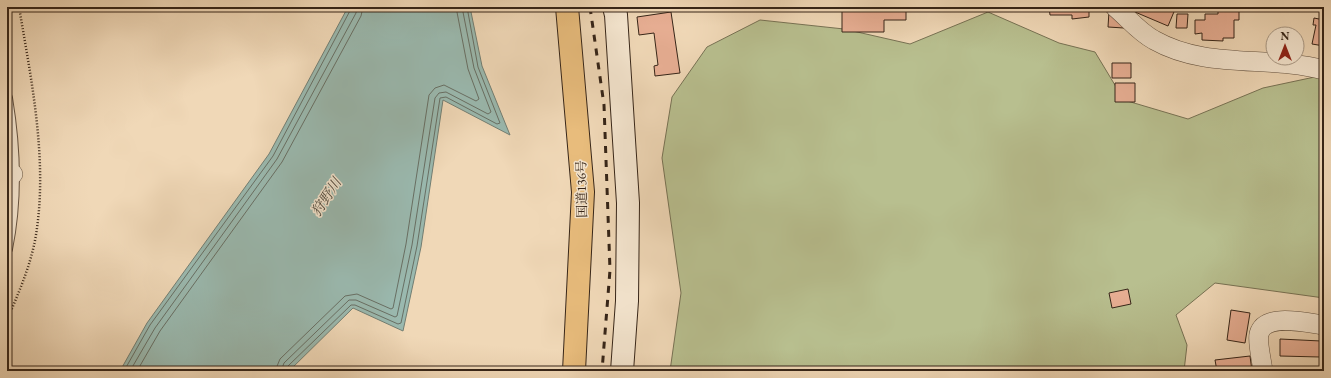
<svg xmlns="http://www.w3.org/2000/svg" width="1331" height="378" font-family="'EB Garamond','Noto Serif JP',serif">
<rect width="100%" height="100%" fill="#f0d8b7"/>
<filter id="stains"><feTurbulence type="fractalNoise" baseFrequency=".005" numOctaves="4"/><feColorMatrix values="0 0 0 0 .2 0 0 0 0 .09 0 0 0 0 .02 0 0 0 .5 -.17"/></filter>
<radialGradient id="worn" r=".72"><stop offset=".6" stop-color="#630" stop-opacity="0"/><stop offset="1" stop-color="#630" stop-opacity=".3"/></radialGradient>
<path fill="#b8bf8f" stroke="#777254" d="M988,12L1059,43L1095,52L1124,100L1188,119L1263,88L1324,75V298L1215,283L1176,315L1187,345L1184,371H670L681,293L662,158L672,97L707,47L760,20L844,29L910,44Z"/>
<path fill="#9ab9af" stroke="#727e73" d="M348,7H470L482,66L510,135L443,100L421,247L403,331L353,308L289,371H120L147,323L269,154Z"/>
<g fill="none" stroke-linecap="round" stroke-linejoin="round">
<path stroke="#686f64" stroke-width="1" d="M124,371L150,325L273,156L352,7
M130,371L155,328L277,159L356,13L357,7
M137,371L160,331L282,162L361,16L363,7
M275,371L280,359L345,296L357,294L391,309L393,308L406,244L429,95L435,88L444,85L476,101L479,99L468,69L456,7
M281,371L284,363L349,300H356L395,317L397,316L412,245L435,98L439,93L446,92L488,114L491,112L474,68L462,7
M286,371L288,366L351,305H355L398,324L401,323L417,246L440,98L446,97L497,124L500,123L478,67L467,7"/>
</g>
<path fill="#e7ae93" stroke="#362518" d="M842,7H906V20H884V32H842Z
M1049,7H1089V17L1072,19V15H1050Z
M1137,7H1176L1168,26L1135,12Z
M1218,7L1239,9V20H1234V38H1223V41L1202,40V33L1195,34V20H1205V14H1218Z
M1109,11L1124,28L1108,27Z
M671,12L680,73L655,76L654,66L658,65L654,33L639,35L637,17Z
M1177,14H1188L1187,28H1176Z
M1314,18L1324,20V46L1312,44L1316,25H1313Z
M1112,63H1131V78H1112Z
M1115,83H1135V102H1115Z
M1128,289L1131,304L1112,308L1109,293Z
M1231,310L1250,313L1245,343L1227,340Z
M1280,339L1321,341L1320,357L1280,356Z
M1250,356L1252,371H1217L1215,360Z"/>
<g fill="none" stroke-linecap="round" stroke-linejoin="round">
<g stroke="#645240" stroke-width="12">
<path id="lane" d="M7,98C15,146 17,200 7,249"/>
</g>
<g stroke="#645240" stroke-width="20">
<path id="street" d="M1115,7C1128,18 1139,32 1154,40C1207,70 1268,55 1324,70
M7,174H13
M1263,371C1262,362 1257,342 1259,334C1265,312 1307,323 1324,325"/>
</g>
<g stroke="#362518" stroke-width="24">
<path id="secondary" d="M614,7L616,15L628,203L627,301L622,371"/>
</g>
<g stroke="#362518" stroke-width="24">
<path id="highway" d="M567,7L583,192L574,371"/>
</g>
<path stroke="#362518" stroke-width="2.5" stroke-dasharray="1 2" stroke-linecap="butt" d="M7,320C20,290 33,260 37,228C47,156 31,78 19,7"/>
<use href="#lane" stroke="#f5e6d0" stroke-width="10"/>
<use href="#street" stroke="#f5e6d0" stroke-width="19"/>
<use href="#secondary" stroke="#f5e6d0" stroke-width="22"/>
<use href="#highway" stroke="#e8bc7c" stroke-width="22"/>
<path stroke="#362518" stroke-width="3" stroke-dasharray="7 7" stroke-linecap="butt" d="M590,7L604,105L610,270L602,371"/>
</g>
<g text-anchor="middle" stroke-width="3" stroke-linejoin="round" paint-order="stroke">
<g font-size="13" fill="#362518" stroke="#f5e6d0">
<text transform="translate(581 189) rotate(-91)" y="5">国道136号</text>
</g>
<g font-size="14" font-style="italic" fill="#4f4a3e" stroke="#f5e6d0">
<text transform="translate(326 197) rotate(-57)" y="5">狩野川</text>
</g>
</g>
<rect width="1331" height="378" fill="none" stroke="#f0d8b7" stroke-width="24"/>
<rect x="8" y="8" width="1315" height="362" fill="none" stroke="#362518" stroke-width="2"/>
<rect x="12" y="12" width="1307" height="354" fill="none" stroke="#362518"/>
<g transform="translate(1285 46)"><circle r="19" fill="#f5e6d0" stroke="#a99986"/>
<path d="M0-3L7 15L0 10L-7 15Z" fill="#8f2418"/>
<text y="-6" font-size="11" font-weight="bold" text-anchor="middle" fill="#362518">N</text>
</g>
<rect width="100%" height="100%" filter="url(#stains)"/>
<rect width="100%" height="100%" fill="url(#worn)"/>
</svg>
